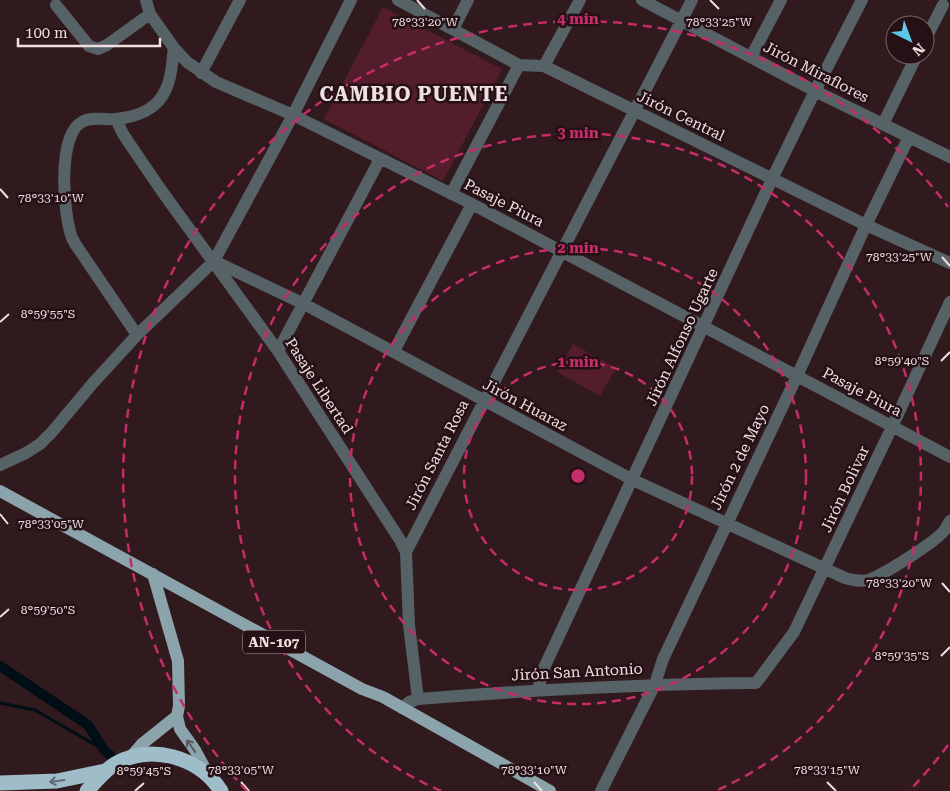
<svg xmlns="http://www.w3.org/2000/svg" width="950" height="791" font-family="'Roboto Serif',serif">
<rect width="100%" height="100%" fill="#301a1e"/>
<path fill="#531d2c" d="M383,7L502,69L443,181L324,119Z
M573,344L616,368L600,396L557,372Z"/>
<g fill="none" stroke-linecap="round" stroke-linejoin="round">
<path stroke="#000e16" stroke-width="3" d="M0,703L35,710L104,750"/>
<path stroke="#000e16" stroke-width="10" d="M0,666L88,725L104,750L110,755"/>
<path stroke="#566266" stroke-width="12" d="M146,0L150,14L174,48L187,62L216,82L293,115L472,204L950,457
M398,0L519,65L544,66L866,225L950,263
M642,0L815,91L950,157
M56,5L89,46L98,49L107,45L150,14
M453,29L468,0
M925,40L943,5
M751,57L781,0
M544,66L580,0
M201,73L240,0
M116,119L123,134L161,190L278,351L400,540L406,552L409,625L418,699
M883,124L917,55
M451,194L519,65
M214,261L304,304L633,480L845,578C853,580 860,582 868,580C882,576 935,542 944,531C946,528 948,524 950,521
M137,335L80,251C77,247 74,242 72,238C63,214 57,135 82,122C92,116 106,120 116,119C137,117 158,109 166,89C172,78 172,61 174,48
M278,351L380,159
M394,351L472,204
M0,465L26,453L40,444L52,432L93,383L137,335L214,261L293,115L351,0
M406,552L692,0
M538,690L543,670L772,179L815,91L862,0
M402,708L409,702L418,699C531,690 643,684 756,683L794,632L892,427L950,302
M601,791L655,684L663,659L797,376L866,225L909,137"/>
<path stroke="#8ba4ac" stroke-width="12" d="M0,491L362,689L383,697L550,791
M153,574L178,661L179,706L177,716L180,729L195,750L208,774
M130,758L142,744L177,716"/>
<path stroke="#9fbdc8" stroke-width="15" d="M0,783L57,781L105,771
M87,791C96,781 104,771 115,764C151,743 199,757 221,791"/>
</g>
<defs><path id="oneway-shaft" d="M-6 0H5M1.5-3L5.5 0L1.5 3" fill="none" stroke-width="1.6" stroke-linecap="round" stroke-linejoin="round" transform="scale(1.25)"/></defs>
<use stroke="#585a60" href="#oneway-shaft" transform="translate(191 746) rotate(-126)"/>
<use stroke="#62666e" href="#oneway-shaft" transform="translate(57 781) rotate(172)"/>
<path fill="none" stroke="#efdfe1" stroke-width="2" d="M417,0L425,9M710,0L719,9M0,189L8,198M942,257L950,266M0,322L9,314M941,361L950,352M0,514L8,524M942,583L950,592M0,617L9,609M941,656L950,647M241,782L249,791M534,782L542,791M827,782L836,791M135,791L144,783"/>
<g fill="none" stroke="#c62c68" stroke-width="2.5" stroke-dasharray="9 6">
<circle cx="578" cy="476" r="114"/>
<circle cx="578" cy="476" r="228"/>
<path d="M441 791A343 343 0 1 1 715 791"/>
<path d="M948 745A457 457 0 0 1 909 791M247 791A457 457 0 1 1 948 207"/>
</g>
<g text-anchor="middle" stroke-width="5" stroke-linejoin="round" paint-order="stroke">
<rect fill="#251015" stroke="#b2a1a4" stroke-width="1" x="243" y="630.5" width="62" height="23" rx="4"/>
<g font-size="14" font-weight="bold" fill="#efdfe1">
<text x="274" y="647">AN-107</text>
</g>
<g font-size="15" fill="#efdfe1" stroke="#251015">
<text transform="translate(816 72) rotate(27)" y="5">Jirón Miraflores</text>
<text transform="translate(681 116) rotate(26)" y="5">Jirón Central</text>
<text transform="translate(504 203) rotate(27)" y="5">Pasaje Piura</text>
<text transform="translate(682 337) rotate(-65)" y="5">Jirón Alfonso Ugarte</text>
<text transform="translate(319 386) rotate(57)" y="5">Pasaje Libertad</text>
<text transform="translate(862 392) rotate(28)" y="5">Pasaje Piura</text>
<text transform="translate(525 405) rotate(28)" y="5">Jirón Huaraz</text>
<text transform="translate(437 455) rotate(-63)" y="5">Jirón Santa Rosa</text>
<text transform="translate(740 457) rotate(-64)" y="5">Jirón 2 de Mayo</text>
<text transform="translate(845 489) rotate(-65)" y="5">Jirón Bolivar</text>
<text transform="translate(577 672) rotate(-3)" y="5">Jirón San Antonio</text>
</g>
<g font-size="20" font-weight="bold" letter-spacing="1" fill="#efdfe1" stroke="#251015">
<text x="414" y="101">CAMBIO PUENTE</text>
</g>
</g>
<g font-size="12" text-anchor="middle" fill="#efdfe1" stroke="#251015" stroke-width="5" stroke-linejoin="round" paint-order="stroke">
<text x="425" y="26">78°33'20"W</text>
<text x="719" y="26">78°33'25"W</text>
<text x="51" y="202">78°33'10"W</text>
<text x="899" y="261">78°33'25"W</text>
<text x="48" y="318">8°59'55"S</text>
<text x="902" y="365">8°59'40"S</text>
<text x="51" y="528">78°33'05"W</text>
<text x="899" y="587">78°33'20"W</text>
<text x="48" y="614">8°59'50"S</text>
<text x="902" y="660">8°59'35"S</text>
<text x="241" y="774">78°33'05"W</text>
<text x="534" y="774">78°33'10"W</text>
<text x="827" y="774">78°33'15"W</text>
<text x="144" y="775">8°59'45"S</text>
</g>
<circle cx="578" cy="476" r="8" fill="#c62c68" stroke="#251015" stroke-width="2.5"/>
<g font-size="15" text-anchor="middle" font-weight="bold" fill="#c62c68" stroke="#251015" stroke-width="5" stroke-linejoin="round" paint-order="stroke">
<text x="578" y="24">4 min</text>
<text x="578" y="138">3 min</text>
<text x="578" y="253">2 min</text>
<text x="578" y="367">1 min</text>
</g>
<g transform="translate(910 40) rotate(138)"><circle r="24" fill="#251015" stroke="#766367"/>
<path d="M0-4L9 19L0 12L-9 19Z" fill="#5cc7e8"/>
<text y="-8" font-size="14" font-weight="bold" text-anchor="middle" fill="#efdfe1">N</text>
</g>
<path d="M18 38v8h142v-8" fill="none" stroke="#efdfe1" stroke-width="2.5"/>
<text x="25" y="38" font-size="15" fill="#efdfe1" stroke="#251015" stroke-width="4" paint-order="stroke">100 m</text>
</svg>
